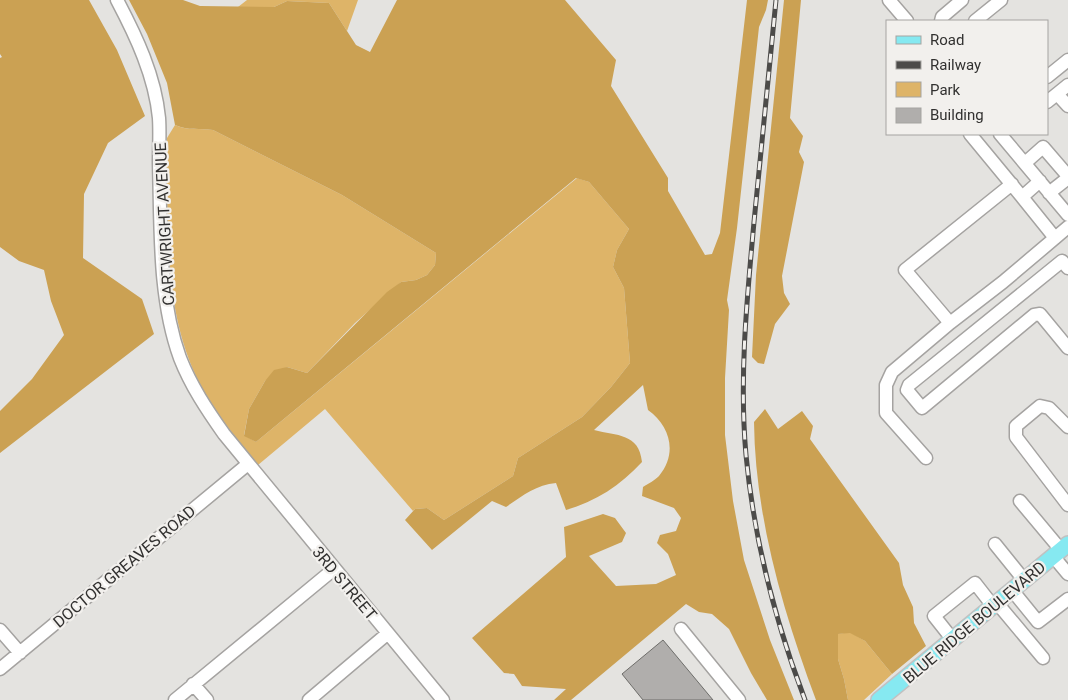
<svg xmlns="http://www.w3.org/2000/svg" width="1068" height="700" font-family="Roboto,sans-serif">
<rect width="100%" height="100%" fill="#e4e3e0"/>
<path fill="#deb468" d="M247,0H358L347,31L329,3L287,1L274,7H238Z
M175,125C187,131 200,128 213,130L342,195L436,253L435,265L427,275L416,280L401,282L355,323L307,373L287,367L265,381L249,409L244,435L256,442L577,178L589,182L629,229L617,250L613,267L624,288L630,363L611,387L582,417L518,458L513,476L444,520L427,508L415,509L413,511L325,409L258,465C239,442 219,418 204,392C161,315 168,222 167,138Z
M850,632L865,641L892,674L864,700H848L844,679L838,659V634Z"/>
<path fill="#cba153" d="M0,0H89L117,50L145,116L108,143L84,194L83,258L142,299L154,334L0,453V411L32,379L64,335L51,301L44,270L19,261L0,247V58L2,57L0,54Z
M129,0H183L200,6L274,7L287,1L329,3L356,45L370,52L397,0H565L616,60L611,86L668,178V191L705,255L712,254L720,233L747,0H768L766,10L759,27L737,228L727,300L729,310L725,378V435L733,501L744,560L770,640L794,700H767L751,673L729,629L712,614L699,612L686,604L571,700H554L566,689L522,686L514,674L504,673L472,638L566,557L564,527L603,514L615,518L626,533L622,542L589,556L616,586L656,584L676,575L668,554L657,543L660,535L676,531L681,518L674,508L642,496L643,487C648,484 655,480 659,476C678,453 670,426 648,410L643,385L594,430C617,436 639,433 642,462C621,485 595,502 566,510L556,483C536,485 522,496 506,507L492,501L432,550L405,520L415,509L427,508L444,520L513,476L518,458L582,417L611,387L630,363L624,288L613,267L617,250L629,229L589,182L576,178L256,442L244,436L249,409L265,381L274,370L287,367L307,373L387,292L401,282L416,280L427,275L435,265L436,253L342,195L213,130C200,128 188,131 175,125L167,83L147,34Z
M784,0H801L790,118L803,136L799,152L804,162L782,276L784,293L790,304L775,324L764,364L758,363L752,357L756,275Z
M765,409L778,429L802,411L813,426L810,439L899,563L903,585L913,607L914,623L926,646L892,674L865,641L850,633L838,634V659L844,679L848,700H816C783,612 755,516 754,422Z"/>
<path fill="#b0aeac" stroke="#6e6d6a" d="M663,640L713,700H643L622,674Z"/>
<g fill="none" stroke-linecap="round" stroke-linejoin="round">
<g stroke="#a5a3a1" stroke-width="15">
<path id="minor" d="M117,0C136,36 155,76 159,118C160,133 159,148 159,163C161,228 158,297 180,358C191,386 207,410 224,434L443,700
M889,0L907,21
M941,21L942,17L962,0
M975,21L1001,0
M1047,77L1068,60
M1057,94L1068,106
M1047,102L1068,85
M970,134L1022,197L1040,181
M1000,134L1068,215
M1025,163L1043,147L1068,176
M1049,193L1068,178
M1022,197L1055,238L1068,227
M1068,268L1062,261L909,385L907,390L922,408L1034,315L1040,314L1068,348
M950,323L905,270L1012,184
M1068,427L1049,408L1040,406L1016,426V437L1068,505
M926,458L886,413V385L892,372L950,323L1003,282L1055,238
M1020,501L1061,550
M995,544L1024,580
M1053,556L1068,574
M1012,590L1038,622L1068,599
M997,603L1043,658
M681,629L739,700
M0,630L20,653
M953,640L934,616L975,583L993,606
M0,669L248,464
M193,684L207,700
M175,700L334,569
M309,700L387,634"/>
</g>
<g stroke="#c2c1c1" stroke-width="18">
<path id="major" d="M879,700L1068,544"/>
</g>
<use href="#minor" stroke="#fff" stroke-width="12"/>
<use href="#major" stroke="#86e9f1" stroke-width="15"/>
<g stroke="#4c4b49" stroke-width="5">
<path id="rail" d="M776,0C769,74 761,148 754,222C747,299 739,377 746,455C754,540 775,621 805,700"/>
</g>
<use href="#rail" stroke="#f2f0ed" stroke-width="3" stroke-dasharray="9" stroke-linecap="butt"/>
</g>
<g text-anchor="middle" stroke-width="4.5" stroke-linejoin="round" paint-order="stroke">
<g font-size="16" fill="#323130" stroke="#f2f0ed">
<text transform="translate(164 224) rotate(-93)" y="6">CARTWRIGHT AVENUE</text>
<text transform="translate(124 566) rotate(-40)" y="6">DOCTOR GREAVES ROAD</text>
<text transform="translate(345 583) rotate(50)" y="6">3RD STREET</text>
<text transform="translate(974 622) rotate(-40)" y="6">BLUE RIDGE BOULEVARD</text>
</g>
</g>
<rect x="886" y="20" width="162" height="115" fill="#f2f0ed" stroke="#a5a4a1"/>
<rect x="896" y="36" width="25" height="8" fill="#86e9f1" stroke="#a5a4a1"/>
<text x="930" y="45" font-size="15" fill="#323130">Road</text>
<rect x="896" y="61" width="25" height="8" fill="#4c4b49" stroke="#a5a4a1"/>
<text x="930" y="70" font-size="15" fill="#323130">Railway</text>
<rect x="896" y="82" width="25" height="15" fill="#deb468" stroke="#a5a4a1"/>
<text x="930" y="95" font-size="15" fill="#323130">Park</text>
<rect x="896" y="108" width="25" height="15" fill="#b0aeac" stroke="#a5a4a1"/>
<text x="930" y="120" font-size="15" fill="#323130">Building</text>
</svg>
